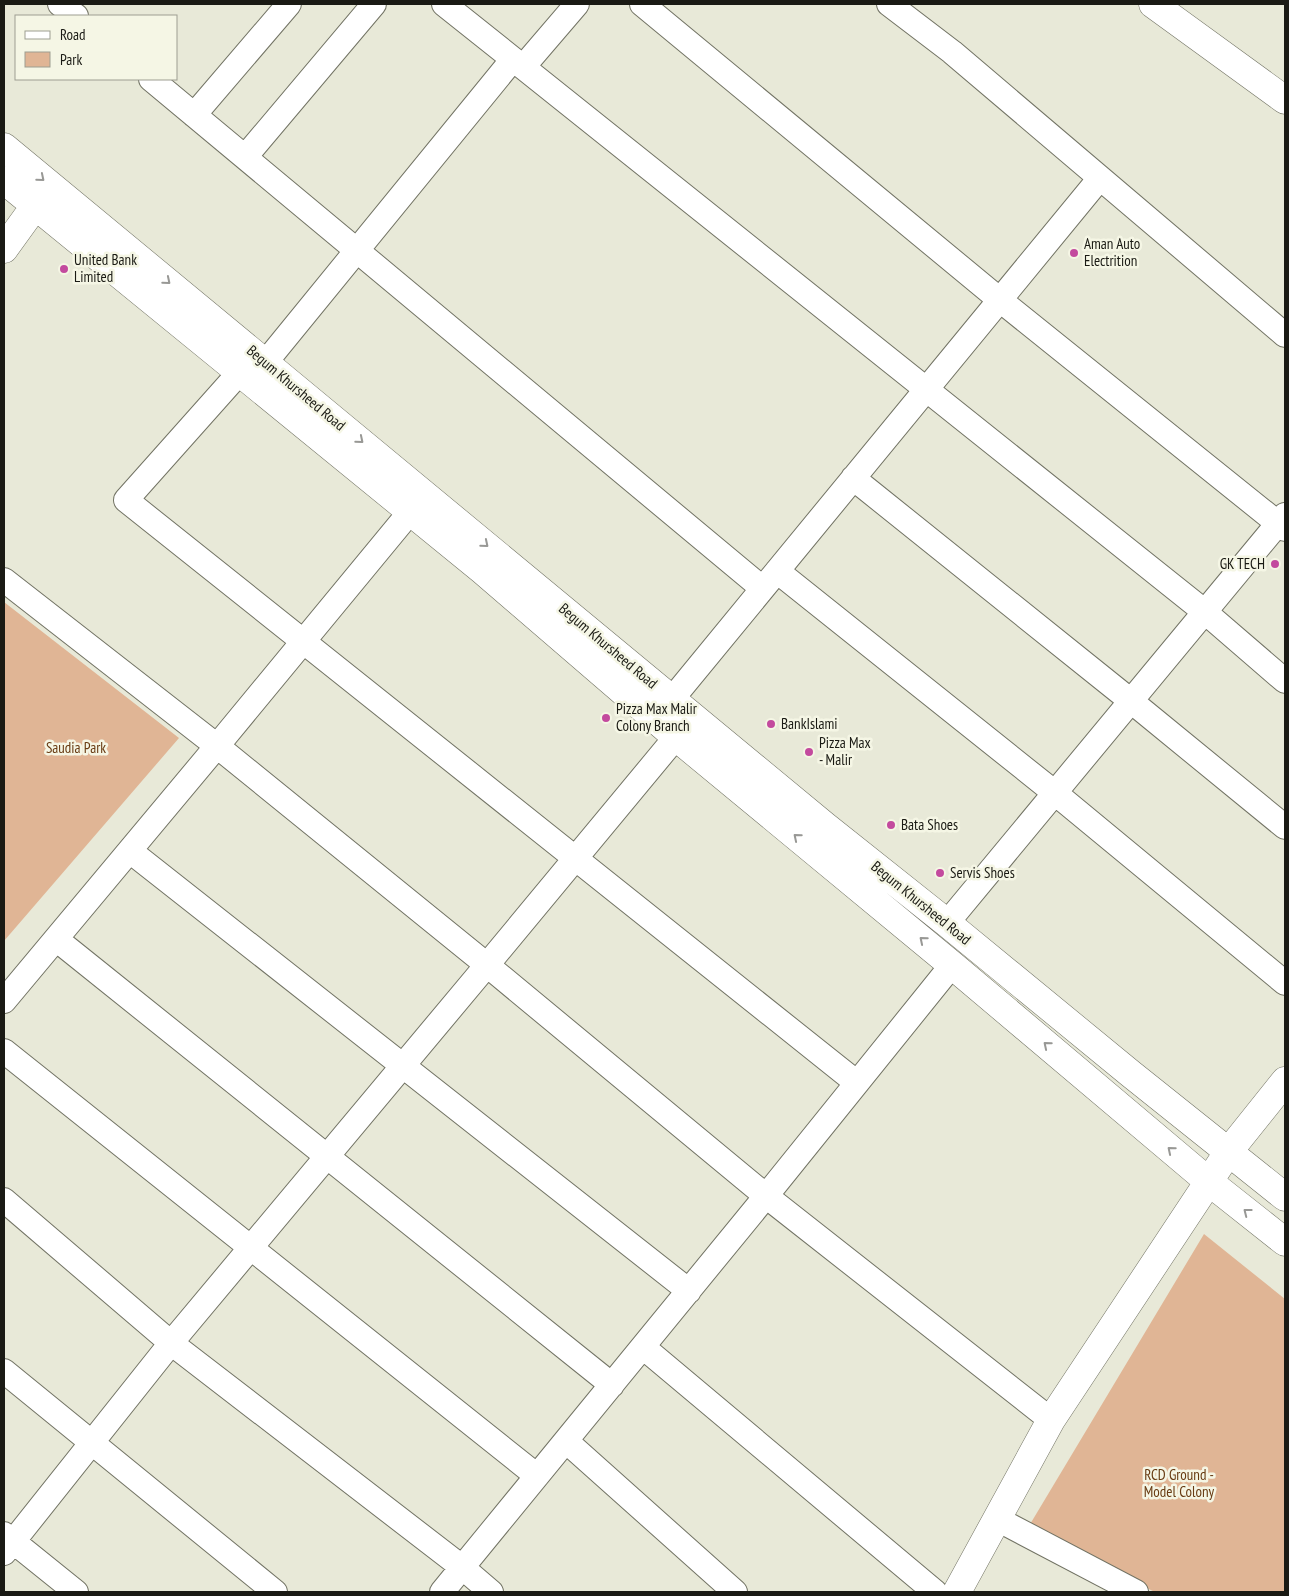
<svg xmlns="http://www.w3.org/2000/svg" width="1289" height="1596" font-family="'PT Sans Narrow',sans-serif">
<rect width="100%" height="100%" fill="#e8e9d8"/>
<path fill="#e0b595" d="M4,602L179,738L4,941Z
M1204,1234L1285,1299V1592H1155L1026,1531Z"/>
<g fill="none" stroke-linecap="round" stroke-linejoin="round">
<g stroke="#727364" stroke-width="26">
<path id="street" d="M60,4L76,16
M444,4L1205,612L1285,681
M642,4L1000,300L1285,529
M889,4L952,52L1285,335
M523,67L577,4
M151,79L762,588
M194,115L289,4
M245,157L374,4
M265,363L513,59
M240,372L126,500L857,1083
M853,478L1131,701L1285,827
M777,571L1055,793L1285,983
M4,580L217,746L487,965L766,1196L1051,1420
M672,699L1100,178
M130,851L689,1291
M947,923L1285,515
M56,939L612,1385
M4,1001L217,746L410,512
M4,1051L537,1476
M4,1200L171,1343L463,1568L491,1592
M643,1347L935,1592
M4,1371L275,1592
M566,1441L735,1592
M997,1519L1136,1592
M4,1534L76,1592
M4,1553L171,1343L487,965L676,737
M442,1592L766,1196L952,965"/>
</g>
<g stroke="#727364" stroke-width="29">
<path id="secondary" d="M1153,4L1285,100
M4,147L825,826L947,923L1131,1074L1285,1197
M4,180L482,570L676,737L952,965L1208,1181L1285,1242
M4,249L35,206
M957,1592L1051,1420L1229,1151L1285,1081"/>
</g>
<use href="#street" stroke="#fff" stroke-width="24"/>
<use href="#secondary" stroke="#fff" stroke-width="28"/>
</g>
<defs><path id="oneway-chevron" d="M-2-3.5L2.5 0L-2 3.5" fill="none" stroke-width="1.6" stroke-linecap="round" stroke-linejoin="round" transform="scale(1.25)"/></defs>
<g stroke="#989895">
<use href="#oneway-chevron" transform="translate(41 178) rotate(40)"/>
<use href="#oneway-chevron" transform="translate(167 281) rotate(40)"/>
<use href="#oneway-chevron" transform="translate(360 440) rotate(40)"/>
<use href="#oneway-chevron" transform="translate(485 544) rotate(40)"/>
<use href="#oneway-chevron" transform="translate(797 837) rotate(-140)"/>
<use href="#oneway-chevron" transform="translate(923 940) rotate(-140)"/>
<use href="#oneway-chevron" transform="translate(1047 1045) rotate(-140)"/>
<use href="#oneway-chevron" transform="translate(1171 1150) rotate(-140)"/>
<use href="#oneway-chevron" transform="translate(1247 1212) rotate(-142)"/>
</g>
<g fill="#c34a9e" stroke="#f5f6e5" stroke-width="2">
<circle cx="1074" cy="253" r="5"/>
<circle cx="64" cy="269" r="5"/>
<circle cx="1275" cy="564" r="5"/>
<circle cx="606" cy="718" r="5"/>
<circle cx="771" cy="724" r="5"/>
<circle cx="809" cy="752" r="5"/>
<circle cx="891" cy="825" r="5"/>
<circle cx="940" cy="873" r="5"/>
</g>
<g text-anchor="middle" stroke-width="5" stroke-linejoin="round" paint-order="stroke">
<g font-size="15" fill="#1a1a14" stroke="#f5f6e5" text-anchor="start">
<text x="1084" y="249">Aman Auto<tspan x="1084" dy="17">Electrition</tspan></text>
<text x="74" y="265">United Bank<tspan x="74" dy="17">Limited</tspan></text>
<text x="1265" y="569" text-anchor="end">GK TECH</text>
<text x="616" y="714">Pizza Max Malir<tspan x="616" dy="17">Colony Branch</tspan></text>
<text x="781" y="729">BankIslami</text>
<text x="819" y="748">Pizza Max<tspan x="819" dy="17">- Malir</tspan></text>
<text x="901" y="830">Bata Shoes</text>
<text x="950" y="878">Servis Shoes</text>
</g>
<g font-size="15" fill="#1a1a14" stroke="#f5f6e5">
<text transform="translate(296 388) rotate(40)" y="5">Begum Khursheed Road</text>
<text transform="translate(608 646) rotate(40)" y="5">Begum Khursheed Road</text>
<text transform="translate(921 903) rotate(39)" y="5">Begum Khursheed Road</text>
</g>
<g font-size="15" fill="#683b12" stroke="#f5f6e5">
<text x="76" y="753">Saudia Park</text>
<text x="1179" y="1480">RCD Ground -<tspan x="1179" dy="17">Model Colony</tspan></text>
</g>
</g>
<rect width="1289" height="1596" fill="none" stroke="#1a1a14" stroke-width="10"/>
<rect x="15" y="15" width="162" height="65" fill="#f5f6e5" stroke="#9d9e91"/>
<rect x="25" y="31" width="25" height="8" fill="#ffffff" stroke="#9d9e91"/>
<text x="60" y="40" font-size="15" fill="#1a1a14">Road</text>
<rect x="25" y="52" width="25" height="15" fill="#e0b595" stroke="#9d9e91"/>
<text x="60" y="65" font-size="15" fill="#1a1a14">Park</text>
</svg>
